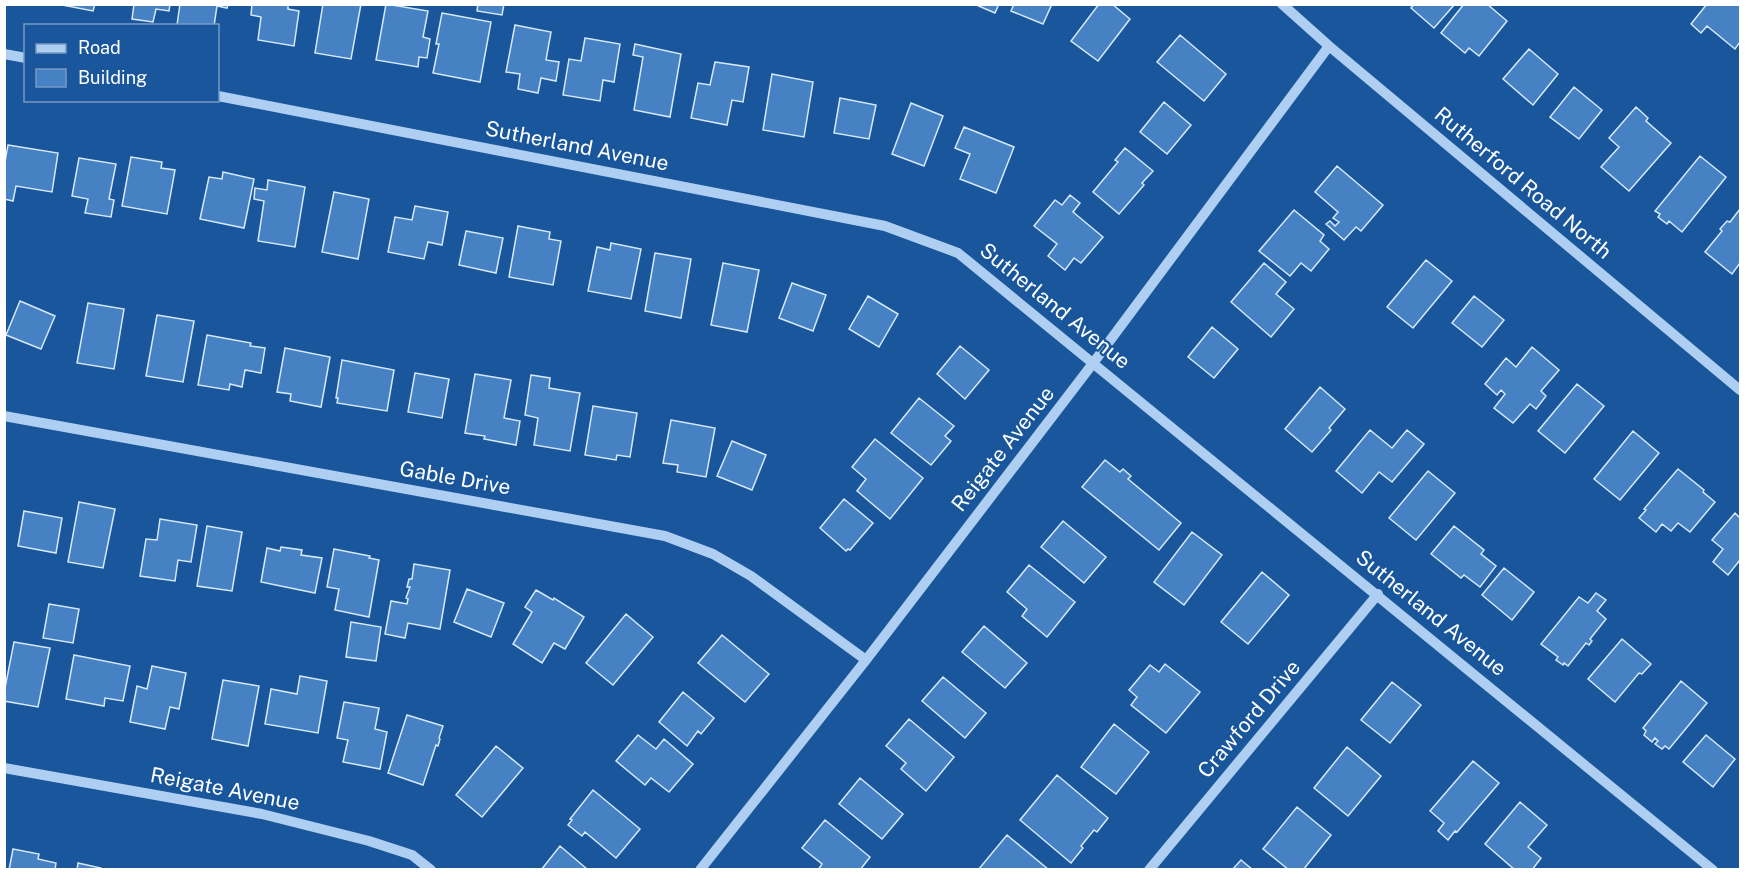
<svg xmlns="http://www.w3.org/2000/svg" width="1745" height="874" font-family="'Public Sans',sans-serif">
<rect width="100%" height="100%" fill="#19569b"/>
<path fill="#4581c3" stroke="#d6e9fc" stroke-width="1.5" d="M57,4H95L93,11Z
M134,4H170L169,11L156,9L153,22L132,19Z
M180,4H228L227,8L217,6L214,26L177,25Z
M252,4H288V9L299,11L294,46L258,40L261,17L251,15Z
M323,4H361L351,59L315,53Z
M386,4L428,11L423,37L430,39L427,58L419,57L418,67L376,60Z
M478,4H504L502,15L477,11Z
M974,4H999L995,13Z
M1014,4H1052L1043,24L1011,11Z
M1099,4H1112L1130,19L1098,61L1071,41Z
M1414,4H1455L1434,28L1411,8Z
M1464,4H1487L1507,21L1479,56L1469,48L1465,53L1441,33Z
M1707,4H1739L1740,6V42L1735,49L1707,26L1701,33L1691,24Z
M442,13L491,22L480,82L433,73L439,44H436Z
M515,25L551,32L546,60L559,62L556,81L541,78L538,93L518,89L520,74L506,72Z
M1180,35L1226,74L1204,101L1157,62Z
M585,38L620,44L614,82L603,80L600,101L563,95L569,59L581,61Z
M635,44L681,54L670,117L634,110L643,57L633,55Z
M1529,49L1558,74L1533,105L1503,79Z
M715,62L749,67L743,102L732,100L727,125L691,118L698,83L710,85Z
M772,74L813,82L804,137L763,130Z
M1574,87L1602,110L1579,139L1550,117Z
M840,98L876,105L869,139L834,133Z
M1164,102L1191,125L1167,154L1140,132Z
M911,103L943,116L924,166L892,154Z
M1636,107L1648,118L1646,121L1671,143L1629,191L1601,167L1619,147L1609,138Z
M964,127L1014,147L996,193L960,179L970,154L955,148Z
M8,145L58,153L52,192L16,186L13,201L4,199V167Z
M1125,148L1153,171L1142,183L1144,185L1119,214L1093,192L1118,162L1115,160Z
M1700,156L1726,177L1682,232L1669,221L1667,224L1658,217L1660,214L1655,211Z
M131,157L162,162L161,168L175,170L167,214L122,206Z
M79,158L116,164L109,199L114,200L111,217L85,213L88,199L72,196Z
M1337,166L1383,205L1361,231L1356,227L1344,240L1326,224L1330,221L1335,226L1339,222L1333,218L1338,212L1315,192Z
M223,172L254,179L244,228L200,219L209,177L222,179Z
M268,180L305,187L295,247L258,241L264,201L254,199L255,188L267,190Z
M334,192L369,199L358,259L322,252Z
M1070,195L1080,203L1073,212L1103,237L1081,263L1074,258L1065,270L1048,256L1057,244L1034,226L1055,200L1062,205Z
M415,206L448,212L442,245L428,242L424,259L388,252L395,217L412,220Z
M1740,209V263L1732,274L1705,252L1722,231L1720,229L1727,221L1730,222Z
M1294,210L1324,235L1320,241L1329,249L1311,271L1301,263L1290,276L1259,251Z
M518,226L550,232L549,239L561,241L553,285L509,277Z
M466,231L503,238L496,273L459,265Z
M611,243L641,249L631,299L588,291L597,247L610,250Z
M655,253L691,259L681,318L645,311Z
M1426,260L1452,281L1413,328L1387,307Z
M723,263L759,270L747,332L711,325Z
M1264,263L1286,282L1276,294L1294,309L1271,337L1231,302Z
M792,283L826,295L813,331L779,318Z
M868,296L898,314L879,347L849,329Z
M1474,296L1504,320L1482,347L1452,323Z
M20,301L55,316L41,349L6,335Z
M88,303L124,309L114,369L77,363Z
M157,315L194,321L183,382L146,376Z
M1212,327L1238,349L1214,378L1188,357Z
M207,335L251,343L250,346L265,348L261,373L245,370L242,387L230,384L229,390L198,385Z
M960,346L989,370L965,399L937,374Z
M1532,347L1559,370L1541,391L1546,396L1536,409L1530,404L1513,423L1494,408L1505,394L1501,390L1497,395L1485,384L1506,358L1516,367Z
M285,348L330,357L321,407L290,401L291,394L277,392Z
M342,360L394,370L387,411L337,403L338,398H336Z
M415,373L449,379L442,418L408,412Z
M475,374L511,380L504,418L520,421L516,445L484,439L485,436L465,433Z
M531,375L550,378L549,388L580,393L570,451L534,445L538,418L525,415Z
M1577,384L1604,406L1565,453L1538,431Z
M1320,387L1345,409L1329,428L1331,430L1312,452L1285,429Z
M919,398L954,426L945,436L951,441L931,465L891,433Z
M593,406L637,413L630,457L617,455L616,460L585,455Z
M671,420L715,428L706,477L677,472L678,465L663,463Z
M1370,430L1392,448L1407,430L1424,444L1392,482L1379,472L1362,493L1336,471Z
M1633,431L1659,453L1620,500L1594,479Z
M875,439L923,478L890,519L857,491L866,479L852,467Z
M732,441L766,455L752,490L717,476Z
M1105,460L1120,472L1123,469L1131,476L1128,479L1181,523L1159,550L1082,487Z
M1678,469L1704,490L1703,492L1715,502L1690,532L1678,523L1671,531L1662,524L1656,532L1639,518L1646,510L1644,509Z
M1428,471L1455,493L1416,540L1389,518Z
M844,499L873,523L850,550L848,549L846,551L820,528Z
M79,502L115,509L103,568L68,562Z
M24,511L62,518L56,553L18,546Z
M1735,513L1740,518V561V560L1728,575L1713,562L1723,549L1712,540Z
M160,519L197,525L191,562L178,560L175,581L140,576L146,539L157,540Z
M1063,521L1106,557L1084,583L1041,547Z
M207,526L242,532L232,591L197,586Z
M1454,526L1484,550L1481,554L1496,566L1480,587L1464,575L1461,578L1431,554Z
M1192,532L1222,555L1184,605L1154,582Z
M281,547L302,550L301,555L322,558L315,593L261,582L267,548L280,551Z
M334,549L370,556L369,558L379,560L369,617L335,610L339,589L327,587Z
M414,564L450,570L440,629L408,623L405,638L385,634L391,601L407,604L408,599L406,598L410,587H407L409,579H412Z
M1029,565L1075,602L1047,637L1022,616L1027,609L1007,592Z
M1504,568L1534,592L1512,620L1482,595Z
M1262,572L1289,595L1248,644L1221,622Z
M467,589L504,603L491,637L454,622Z
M536,590L553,600L554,598L584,617L565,649L554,643L542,663L513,644L532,612L525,607Z
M1596,593L1606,600L1597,611L1606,619L1590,639L1592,641L1589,645L1586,643L1568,666L1564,663L1563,665L1556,660L1558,657L1541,644L1579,597L1588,603Z
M49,604L79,609L73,643L43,638Z
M626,614L653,637L613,685L586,663Z
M351,622L381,627L376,661L346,657Z
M984,626L1027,663L1005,688L962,652Z
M722,635L769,674L745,702L698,663Z
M1622,639L1651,664L1642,674L1639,673L1615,702L1588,679Z
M14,642L50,648L38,707L4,701V693Z
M74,655L130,666L123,701L105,698L104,706L66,699Z
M1165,664L1200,692L1166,733L1131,705L1137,697L1129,690L1150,665L1159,672Z
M152,666L186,673L179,709L170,707L165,729L130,722L137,686L147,689Z
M300,676L327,681L318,733L265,724L271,689L297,694Z
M943,677L986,713L965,738L922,701Z
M223,680L259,686L248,746L212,739Z
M1681,681L1707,703L1669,749L1665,746L1662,749L1655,744L1658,741L1655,738L1652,742L1644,735L1646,731L1643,728Z
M1392,682L1421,705L1390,743L1361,720Z
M683,692L714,718L701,734L698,731L687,746L659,722Z
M344,702L379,708L375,729L387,732L380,769L343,762L348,740L337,738Z
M407,715L443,726L439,738L440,739L438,746L436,745L423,785L388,773Z
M909,719L954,757L926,791L901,769L906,763L886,746Z
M1114,724L1149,752L1116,794L1081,767Z
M638,735L656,749L664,739L693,764L669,792L651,778L645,785L616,761Z
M1706,735L1735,759L1713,787L1683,762Z
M496,746L523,768L482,817L456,795Z
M1347,747L1381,776L1348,816L1314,788Z
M1473,761L1499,783L1457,832L1455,831L1448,840L1438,831L1444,823L1430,811Z
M1057,775L1108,818L1097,832L1094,830L1081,846L1083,848L1071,863L1020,820Z
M860,778L903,814L882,839L839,804Z
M593,790L640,829L616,858L585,832L582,836L568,825L572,820L570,819Z
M1520,802L1547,825L1528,847L1541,858L1532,870H1515L1485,844Z
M1297,807L1331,835L1303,870H1289L1263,849Z
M825,820L870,857L860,870H818L822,864L802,848Z
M1007,835L1049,870H978Z
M560,846L587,869V870H541Z
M13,849L39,854L38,859L56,863L55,870H9Z
M1241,860L1253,870H1232Z
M78,863L101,868V870H77Z"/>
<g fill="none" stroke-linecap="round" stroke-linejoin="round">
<path stroke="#afcff2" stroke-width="10" d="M1282,4L1329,46L1740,390
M4,54L26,58
M218,96L885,226L958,253L1713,870
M4,416L665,536L713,554L751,576L866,660
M4,768L262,814L369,841L412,855L431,870
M700,870L866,660L1094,362L1329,46
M1149,870L1378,594"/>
</g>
<g text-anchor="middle" stroke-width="4.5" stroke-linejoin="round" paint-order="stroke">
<g font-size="21" fill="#fff" stroke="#19569b">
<text transform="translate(577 146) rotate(11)" y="7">Sutherland Avenue</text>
<text transform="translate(1523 183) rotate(40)" y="7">Rutherford Road North</text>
<text transform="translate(1055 306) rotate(39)" y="7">Sutherland Avenue</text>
<text transform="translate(1003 449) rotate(-52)" y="7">Reigate Avenue</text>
<text transform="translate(455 478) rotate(10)" y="7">Gable Drive</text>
<text transform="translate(1431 613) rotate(39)" y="7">Sutherland Avenue</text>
<text transform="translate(1249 719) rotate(-50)" y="7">Crawford Drive</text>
<text transform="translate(225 789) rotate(11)" y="7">Reigate Avenue</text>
</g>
</g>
<rect width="1745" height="874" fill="none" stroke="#ffffff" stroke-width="12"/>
<rect x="24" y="24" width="195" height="78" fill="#19569b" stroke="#759ac3" stroke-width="1.5"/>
<rect x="36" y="44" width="30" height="9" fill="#afcff2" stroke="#759ac3" stroke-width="1.5"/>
<text x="78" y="54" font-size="18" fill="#ffffff">Road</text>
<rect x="36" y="69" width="30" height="18" fill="#4581c3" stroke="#759ac3" stroke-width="1.5"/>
<text x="78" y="84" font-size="18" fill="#ffffff">Building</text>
</svg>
